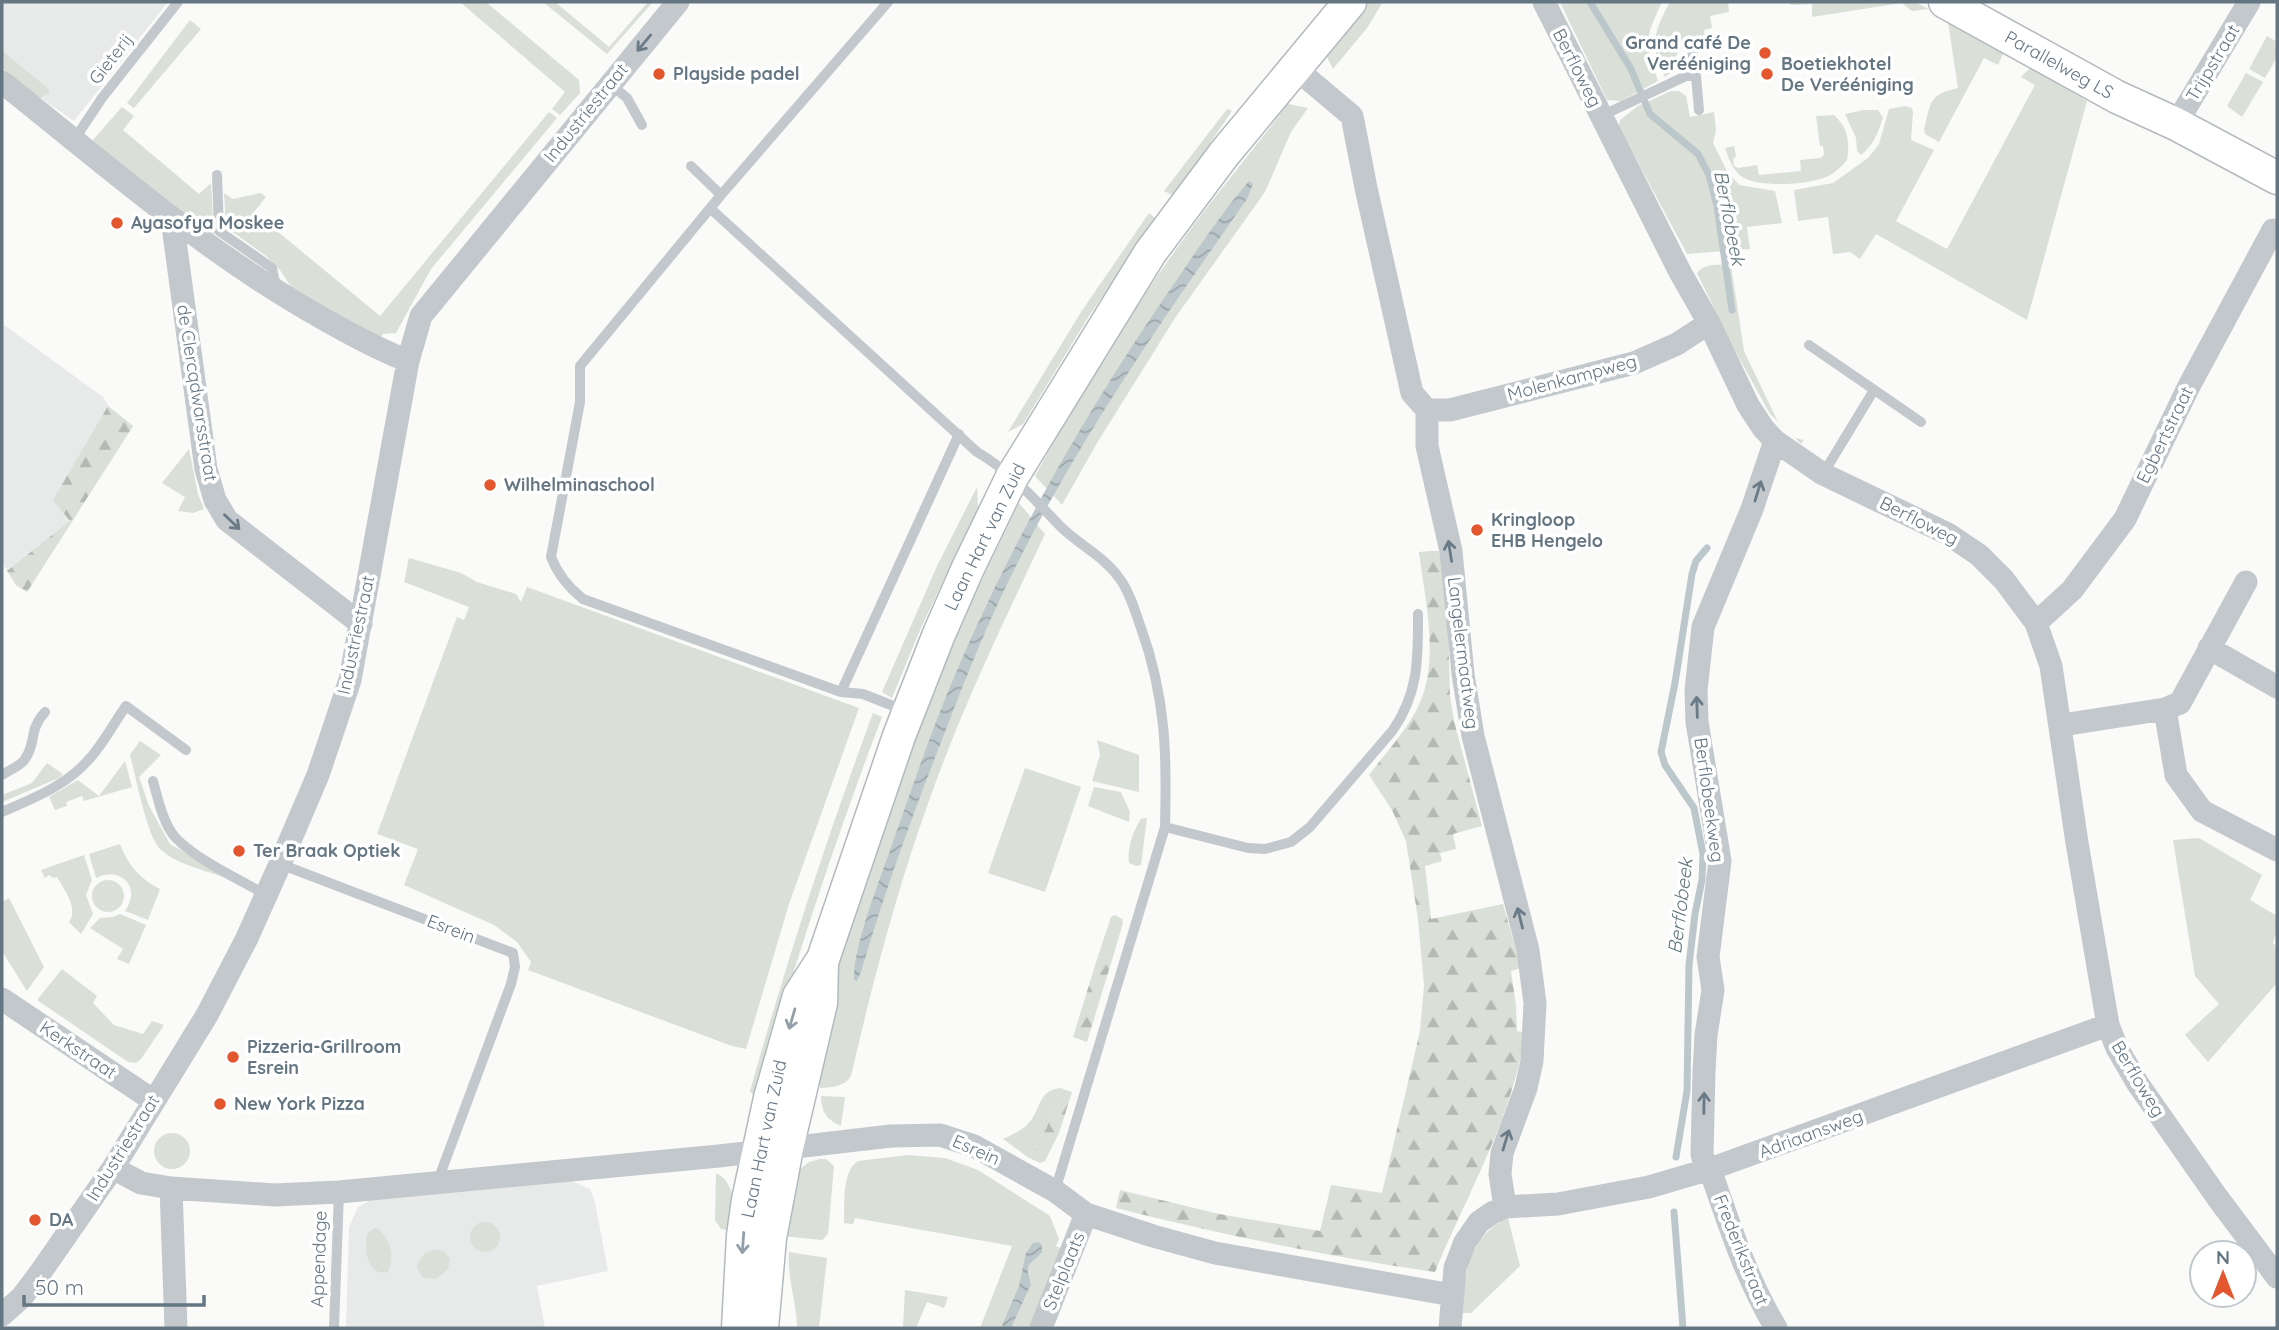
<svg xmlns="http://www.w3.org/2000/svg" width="2279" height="1330" font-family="Quicksand,sans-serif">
<defs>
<pattern id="forest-firs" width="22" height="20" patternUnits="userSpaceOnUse" patternTransform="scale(1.75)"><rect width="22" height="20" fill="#dadfd7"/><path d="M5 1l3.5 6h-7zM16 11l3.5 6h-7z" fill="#b4b9b4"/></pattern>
<pattern id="water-waves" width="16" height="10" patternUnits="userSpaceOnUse" patternTransform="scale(1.75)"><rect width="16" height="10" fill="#bbc7cb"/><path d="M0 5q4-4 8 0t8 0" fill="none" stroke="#9ca6aa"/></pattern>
</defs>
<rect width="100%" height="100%" fill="#fafaf8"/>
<path fill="#e8e9e9" d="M2,2H168L74,121L2,71Z
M4,325L103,397L108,406L133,426L27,592L16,585L2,562V328Z
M571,1181L590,1189L595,1202L608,1271L537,1286L545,1328H346L349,1227L358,1207L372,1199Z"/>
<path fill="#dadfd7" d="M460,2H486L579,80L580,93L560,115L552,109L565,92Z
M543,2H555L609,47L648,2H653L607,54Z
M1369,2H1383L1367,28L1333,69L1326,55Z
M1560,2H1662C1644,40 1645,41 1658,81L1621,101L1607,100Z
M1670,2H1728L1729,12L1710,16L1712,28L1704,30L1706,43L1698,44L1697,47L1679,49L1670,73L1665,77C1649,46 1654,31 1670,2Z
M1790,2H1915L1929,9L1912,11L1902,3L1812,17V4L1791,5Z
M190,20L201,29L134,108L127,103Z
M1948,22L2004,52L1998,65L1984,58L1939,142L1925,134L1924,129C1931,102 1929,94 1958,88Z
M2267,36L2277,42V57L2265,78L2249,69Z
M2,51L49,89V93L40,98L31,93L2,68Z
M2029,69H2034L2087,101L2027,320L1876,234L1860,259L1850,252L1833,254L1828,217L1798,221L1794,190L1833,183L1868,158L1879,144L1889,109L1905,106L1912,108L1913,112L1911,140L1934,150L1896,221L1947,249L2035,85L2021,77Z
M2246,73L2263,82L2242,117L2227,106Z
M1671,91H1679L1686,96L1690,117L1714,112L1716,130L1713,143L1727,171L1739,185L1775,191L1782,223L1747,227L1750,249L1687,254L1619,127L1620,120L1638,106Z
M1288,104L1308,108L1291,132L1265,192L1175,318L1097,443L1062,505L1035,476C1079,396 1126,318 1180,244C1214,196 1253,151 1288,104Z
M122,107L134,116L123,130L199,194L211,183L214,235L91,142Z
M1227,109L1232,111L1174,196L1164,191Z
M1864,110H1878L1883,118C1878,133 1873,146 1861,155L1857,151L1856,138L1845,114Z
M549,112L557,118L431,269L396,333L383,334L379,340L291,287L280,270L266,256L226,227L224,193L233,199L261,193L266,197L254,212L380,316Z
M1834,115C1848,128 1850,141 1847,160C1841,167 1834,174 1826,177C1808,185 1756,188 1741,176C1732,169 1728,157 1725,148L1734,146L1736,157L1733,158L1734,166L1738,168L1757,165L1759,175L1801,171L1800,160L1820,158L1824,155L1823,146H1820L1816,116Z
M1149,213L1156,219L1089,316L1023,424L1008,432L1081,312Z
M1731,265L1744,351L1778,422L1795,438L1804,440L1801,444L1770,414L1734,349L1697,273C1704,263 1719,265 1731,265Z
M189,449L198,494L204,509L193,513L178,511L185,497L162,483Z
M977,487L978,508L920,630L892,698L882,692L937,566Z
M1019,503L1045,534C1004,621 962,708 930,798C897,889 873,981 851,1076C844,1087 833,1087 820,1088L819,1064L836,966L928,699L966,612Z
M409,558L461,573L477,582L516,594L521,602L527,587L859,708L789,904L746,1049L732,1046L528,970L531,962L517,942L494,925L404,885L418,849L377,834L457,617L464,620L469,607L404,582Z
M873,713L882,717C835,840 794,966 757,1093L753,1095L750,1091C786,963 827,837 873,713Z
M1097,740L1139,755V792L1092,781L1100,755Z
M140,741L161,755L139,777L149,806L170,844L227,877L226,878C205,870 177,865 160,849C146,834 136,776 130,755Z
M125,761L132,787L84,801L82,796L66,802L67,806L55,810L49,797L78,780L99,796Z
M47,763L63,774L59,778L2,802V795L32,783Z
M1025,768L1081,787L1045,892L988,873Z
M1094,787L1121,792L1130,812L1129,822L1088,806Z
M1147,818L1141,865L1136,866L1129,863C1127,848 1133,831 1141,819Z
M2199,838L2262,875L2250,900L2277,916V929L2273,943L2277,947V983L2208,1062L2185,1035L2219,1004L2195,976L2173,840Z
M120,844C127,864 141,880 160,889L148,920L125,911C142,887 121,866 96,878L89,854Z
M84,855L92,880L86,895L93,914L81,934L69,922C79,908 64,890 57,877L53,878L49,875L45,878L41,870Z
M92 896a16 16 0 1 1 32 0a16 16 0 1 1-32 0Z
M9,898L44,967L27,991L2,951V902Z
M120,914L146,925L129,964L117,959L123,949L90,928L100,918L113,917Z
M1115,915L1122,919L1123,923L1112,960L1098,956L1111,917Z
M62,969L97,996L93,1003L114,1025L143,1034L152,1021L164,1025L141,1059L136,1063L128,1062L37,1000Z
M1060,1088L1047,1127L1029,1158L1003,1139C1011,1135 1021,1131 1028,1124C1042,1109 1037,1091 1060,1088Z
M821,1096L845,1097L841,1126C827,1120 821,1112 821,1096Z
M154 1151a18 18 0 1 1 36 0a18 18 0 1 1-36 0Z
M908,1155L945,1158L978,1170L1050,1216L1059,1239L1056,1246L1063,1249L1032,1328H980L1012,1246L855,1218L853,1224L844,1223C845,1205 841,1172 858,1161Z
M820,1159H826L834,1166L828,1234L822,1240L781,1236L799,1170L809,1162Z
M716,1173C737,1183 734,1211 736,1232L721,1229L715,1220Z
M1508,1218L1520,1266L1471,1313H1461C1465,1273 1468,1237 1508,1218Z
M470 1237a15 15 0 1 1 30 0a15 15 0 1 1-30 0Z
M374,1228L379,1229C391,1241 395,1256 388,1272C367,1277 364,1248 367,1234Z
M439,1250L444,1252L450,1258L448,1269L436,1279L423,1278L417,1268C418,1256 428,1250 439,1250Z
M789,1252L827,1258L819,1328H797C797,1303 787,1278 789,1252Z
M905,1290L948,1297L944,1308L927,1302L916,1328H903Z"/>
<path fill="url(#forest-firs)" d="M108,406L133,426L27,592L16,585L7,571L70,521L53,500Z
M1431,551H1440L1448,622L1450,696L1454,721L1482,826L1453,834L1456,849L1440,853L1442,861L1425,866L1431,919L1503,904L1521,968L1511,971L1516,1006L1517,1031L1525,1033C1513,1117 1467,1194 1435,1272C1326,1256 1223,1235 1116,1208L1120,1190L1219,1214L1320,1231L1331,1185L1382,1193L1420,1031L1424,986L1418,919L1406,841L1392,810L1369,775C1385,754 1405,732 1417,709C1441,662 1425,602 1419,552Z
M1098,956L1112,960L1087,1042L1073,1037Z
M1060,1088L1072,1092L1059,1133L1045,1161L1040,1163L1029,1158L1047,1127Z"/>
<path fill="url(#water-waves)" d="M1249,181L1253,184L1247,199C1165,316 1082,434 1018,562C990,617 967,674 945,732C914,811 885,890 861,972L857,981L854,980C853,944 882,875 894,839C910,794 925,749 943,704C1001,561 1078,424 1165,297C1192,258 1218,217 1249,181Z
M1039,1242L1042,1245V1252C1029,1267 1024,1262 1031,1284L1011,1328H1001L1019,1286L1026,1253L1033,1243Z"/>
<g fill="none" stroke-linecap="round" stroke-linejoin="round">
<path stroke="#bbc7cb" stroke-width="7" d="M1590,2L1631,69L1650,114L1698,154L1709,175L1717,206L1732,310
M1676,1157L1687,1091L1689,965L1695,914L1702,880L1703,854L1694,808L1665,765L1661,752L1675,683L1692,574L1696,561L1707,548
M1674,1212L1683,1328"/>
<g stroke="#b3babf" stroke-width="35">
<path id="secondary" d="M1945,2L2117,97L2176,124L2277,178
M738,1328L743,1236L748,1200L770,1098L799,996L823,959L899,736L939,634L968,568L1012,477L1150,253L1224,154L1350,2
M762,1328L770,1238L787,1148L821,1003L822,961"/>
</g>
<path stroke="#c3c8cc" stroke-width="10" d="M888,2L721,195L580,366V402L551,557C558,575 568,587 583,599L841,692L863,694L906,711
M1692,49L1696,76
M610,84L627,98L642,125
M1601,116L1686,76H1696L1699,110
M74,140L102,98L178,2
M691,166L721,195
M217,175L219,231L272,268L276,287
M711,209L977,452C1010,471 1034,499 1060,526C1079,545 1104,556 1120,579C1130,593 1135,611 1141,628C1166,698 1167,754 1165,827L1055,1191
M1809,345L1921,422
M1823,474L1874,390
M841,692L959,434
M2,775C9,770 21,766 25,759C37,742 28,731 45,712
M153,781C158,799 163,823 175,837C194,858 241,881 267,895
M2,812C34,798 68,785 91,757C104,742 114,723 126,706L186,750
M1165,827L1248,848L1265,849L1291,842L1310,827L1393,730C1419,692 1418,658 1418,614
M280,864L513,953L515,967L511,984L437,1183
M334,1328L339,1192"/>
<path stroke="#c3c8cc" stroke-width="23" d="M1544,2L1680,272L1709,323L1748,405L1763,428L1775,441L1823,474L1948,534L1979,555L2004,580L2036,623L2051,666L2077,843L2108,1025L2117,1048L2138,1084L2217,1197L2277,1277
M1295,68L1352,116L1366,188L1412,393L1427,410
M2,82C106,165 206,253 322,318C350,334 377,349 408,361
M2176,124L2249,2
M172,219L206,469L215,500L227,520L361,624
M1427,410V446L1451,551L1463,674L1473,736L1528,950L1535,1003L1532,1061L1526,1088L1502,1153L1500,1174L1505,1207
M1427,410H1450L1634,363L1677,344L1709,323
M2036,623L2072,590L2125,519L2189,386L2273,230
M2209,648L2277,687
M2165,709L2176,775L2202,811L2277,850
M2062,725L2165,709L2180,703L2246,582
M2,999L154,1101
M113,1168L141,1183L171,1188L275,1195L339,1192L719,1156L891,1136L940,1135L974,1146L1055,1191L1086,1214L1153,1236L1215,1253L1452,1295
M1710,1169C1729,1224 1746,1278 1776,1328
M1706,1171L1702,1154L1704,1072L1706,1035L1713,990L1708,957L1720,861L1697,722L1696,690L1703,627L1752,509L1775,441
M171,1188L176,1328
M2,1315L22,1297L40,1273L113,1168L207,1015L247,938L280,864L318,775L350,680L408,361L421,316L678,2
M1041,1328L1086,1214
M1450,1328L1455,1268L1465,1242L1479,1222L1492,1213L1505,1207L1558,1204L1649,1187L1710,1169L2108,1025"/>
<use href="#secondary" stroke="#fff" stroke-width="32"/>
</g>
<defs><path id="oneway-shaft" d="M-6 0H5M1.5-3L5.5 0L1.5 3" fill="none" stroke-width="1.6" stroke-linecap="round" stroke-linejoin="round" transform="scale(1.75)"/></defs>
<g stroke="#6a7a87">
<use href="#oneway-shaft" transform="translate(644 43) rotate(130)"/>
<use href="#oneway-shaft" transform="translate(1758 491) rotate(-73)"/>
<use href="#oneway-shaft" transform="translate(232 522) rotate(44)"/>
<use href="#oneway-shaft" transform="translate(1450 551) rotate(-99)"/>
<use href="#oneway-shaft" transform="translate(1697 707) rotate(-92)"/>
<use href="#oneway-shaft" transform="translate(1520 918) rotate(-104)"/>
<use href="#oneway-shaft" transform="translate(1704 1103) rotate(-89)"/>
<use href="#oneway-shaft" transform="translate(1506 1140) rotate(-73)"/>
</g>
<g stroke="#939fa8">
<use href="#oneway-shaft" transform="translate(792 1019) rotate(106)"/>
<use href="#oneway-shaft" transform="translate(743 1243) rotate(94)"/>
</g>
<g fill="#e4572e" stroke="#fff" stroke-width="2.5">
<circle cx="1765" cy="53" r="7"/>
<circle cx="659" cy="74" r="7"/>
<circle cx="1767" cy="74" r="7"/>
<circle cx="117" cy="223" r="7"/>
<circle cx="490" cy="485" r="7"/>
<circle cx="1477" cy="530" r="7"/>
<circle cx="239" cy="851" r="7"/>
<circle cx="233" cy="1057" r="7"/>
<circle cx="220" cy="1104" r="7"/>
<circle cx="35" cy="1220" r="7"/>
</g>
<g text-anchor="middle" stroke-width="7" stroke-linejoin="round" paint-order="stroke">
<g font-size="18" font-weight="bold" fill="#657683" stroke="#fff" text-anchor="start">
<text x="1751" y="49" text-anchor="end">Grand café De<tspan x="1751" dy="21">Verééniging</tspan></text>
<text x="1781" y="70">Boetiekhotel<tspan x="1781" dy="21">De Verééniging</tspan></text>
<text x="673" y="80">Playside padel</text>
<text x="131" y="229">Ayasofya Moskee</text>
<text x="504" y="491">Wilhelminaschool</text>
<text x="1491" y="526">Kringloop<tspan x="1491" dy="21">EHB Hengelo</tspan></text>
<text x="253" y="857">Ter Braak Optiek</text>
<text x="247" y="1053">Pizzeria-Grillroom<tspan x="247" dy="21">Esrein</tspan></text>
<text x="234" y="1110">New York Pizza</text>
<text x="49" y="1226">DA</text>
</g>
<g font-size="18" fill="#657683" stroke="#fff">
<text transform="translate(111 59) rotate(-52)" y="6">Gieterij</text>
<text transform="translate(2213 63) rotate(-59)" y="6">Trijpstraat</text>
<text transform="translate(2059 65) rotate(29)" y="6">Parallelweg LS</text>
<text transform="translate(1577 68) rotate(63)" y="6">Berfloweg</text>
<text transform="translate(586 113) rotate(-51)" y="6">Industriestraat</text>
<text transform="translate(1572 378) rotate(-15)" y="6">Molenkampweg</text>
<text transform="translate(197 393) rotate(81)" y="6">de Clercqdwarsstraat</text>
<text transform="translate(2165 435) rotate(-64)" y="6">Egbertstraat</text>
<text transform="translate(1919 521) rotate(27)" y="6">Berfloweg</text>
<text transform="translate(985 537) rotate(-64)" y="6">Laan Hart van Zuid</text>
<text transform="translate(356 635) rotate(-78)" y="6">Industriestraat</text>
<text transform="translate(1463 653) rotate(83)" y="6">Langelermaatweg</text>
<text transform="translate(1709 800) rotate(82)" y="6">Berflobeekweg</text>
<text transform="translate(451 929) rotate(21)" y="6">Esrein</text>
<text transform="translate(78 1050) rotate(34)" y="6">Kerkstraat</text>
<text transform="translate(2138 1079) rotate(59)" y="6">Berfloweg</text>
<text transform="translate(1811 1134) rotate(-20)" y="6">Adriaansweg</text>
<text transform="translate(764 1139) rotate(-78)" y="6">Laan Hart van Zuid</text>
<text transform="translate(123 1148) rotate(-58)" y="6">Industriestraat</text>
<text transform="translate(976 1150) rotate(24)" y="6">Esrein</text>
<text transform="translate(1741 1250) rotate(68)" y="6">Frederikstraat</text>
<text transform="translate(319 1259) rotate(-88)" y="6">Appendage</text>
<text transform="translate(1064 1271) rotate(-68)" y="6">Stelplaats</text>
</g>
<g font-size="19" font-style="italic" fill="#60757c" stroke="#fff">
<text transform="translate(1730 218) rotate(79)" y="7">Berflobeek</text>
<text transform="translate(1680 906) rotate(-83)" y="7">Berflobeek</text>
</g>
</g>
<rect width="2279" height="1330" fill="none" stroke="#657683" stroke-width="7"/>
<g transform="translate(2223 1274)"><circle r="33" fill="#ffffff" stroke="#c1c8cd" stroke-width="2"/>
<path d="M0-5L12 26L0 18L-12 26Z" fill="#e4572e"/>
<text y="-10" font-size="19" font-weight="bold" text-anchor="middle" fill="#657683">N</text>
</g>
<path d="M24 1295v10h180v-10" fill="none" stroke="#657683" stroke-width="3.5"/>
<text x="35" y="1295" font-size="21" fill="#657683" stroke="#ffffff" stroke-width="5" paint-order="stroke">50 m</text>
</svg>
